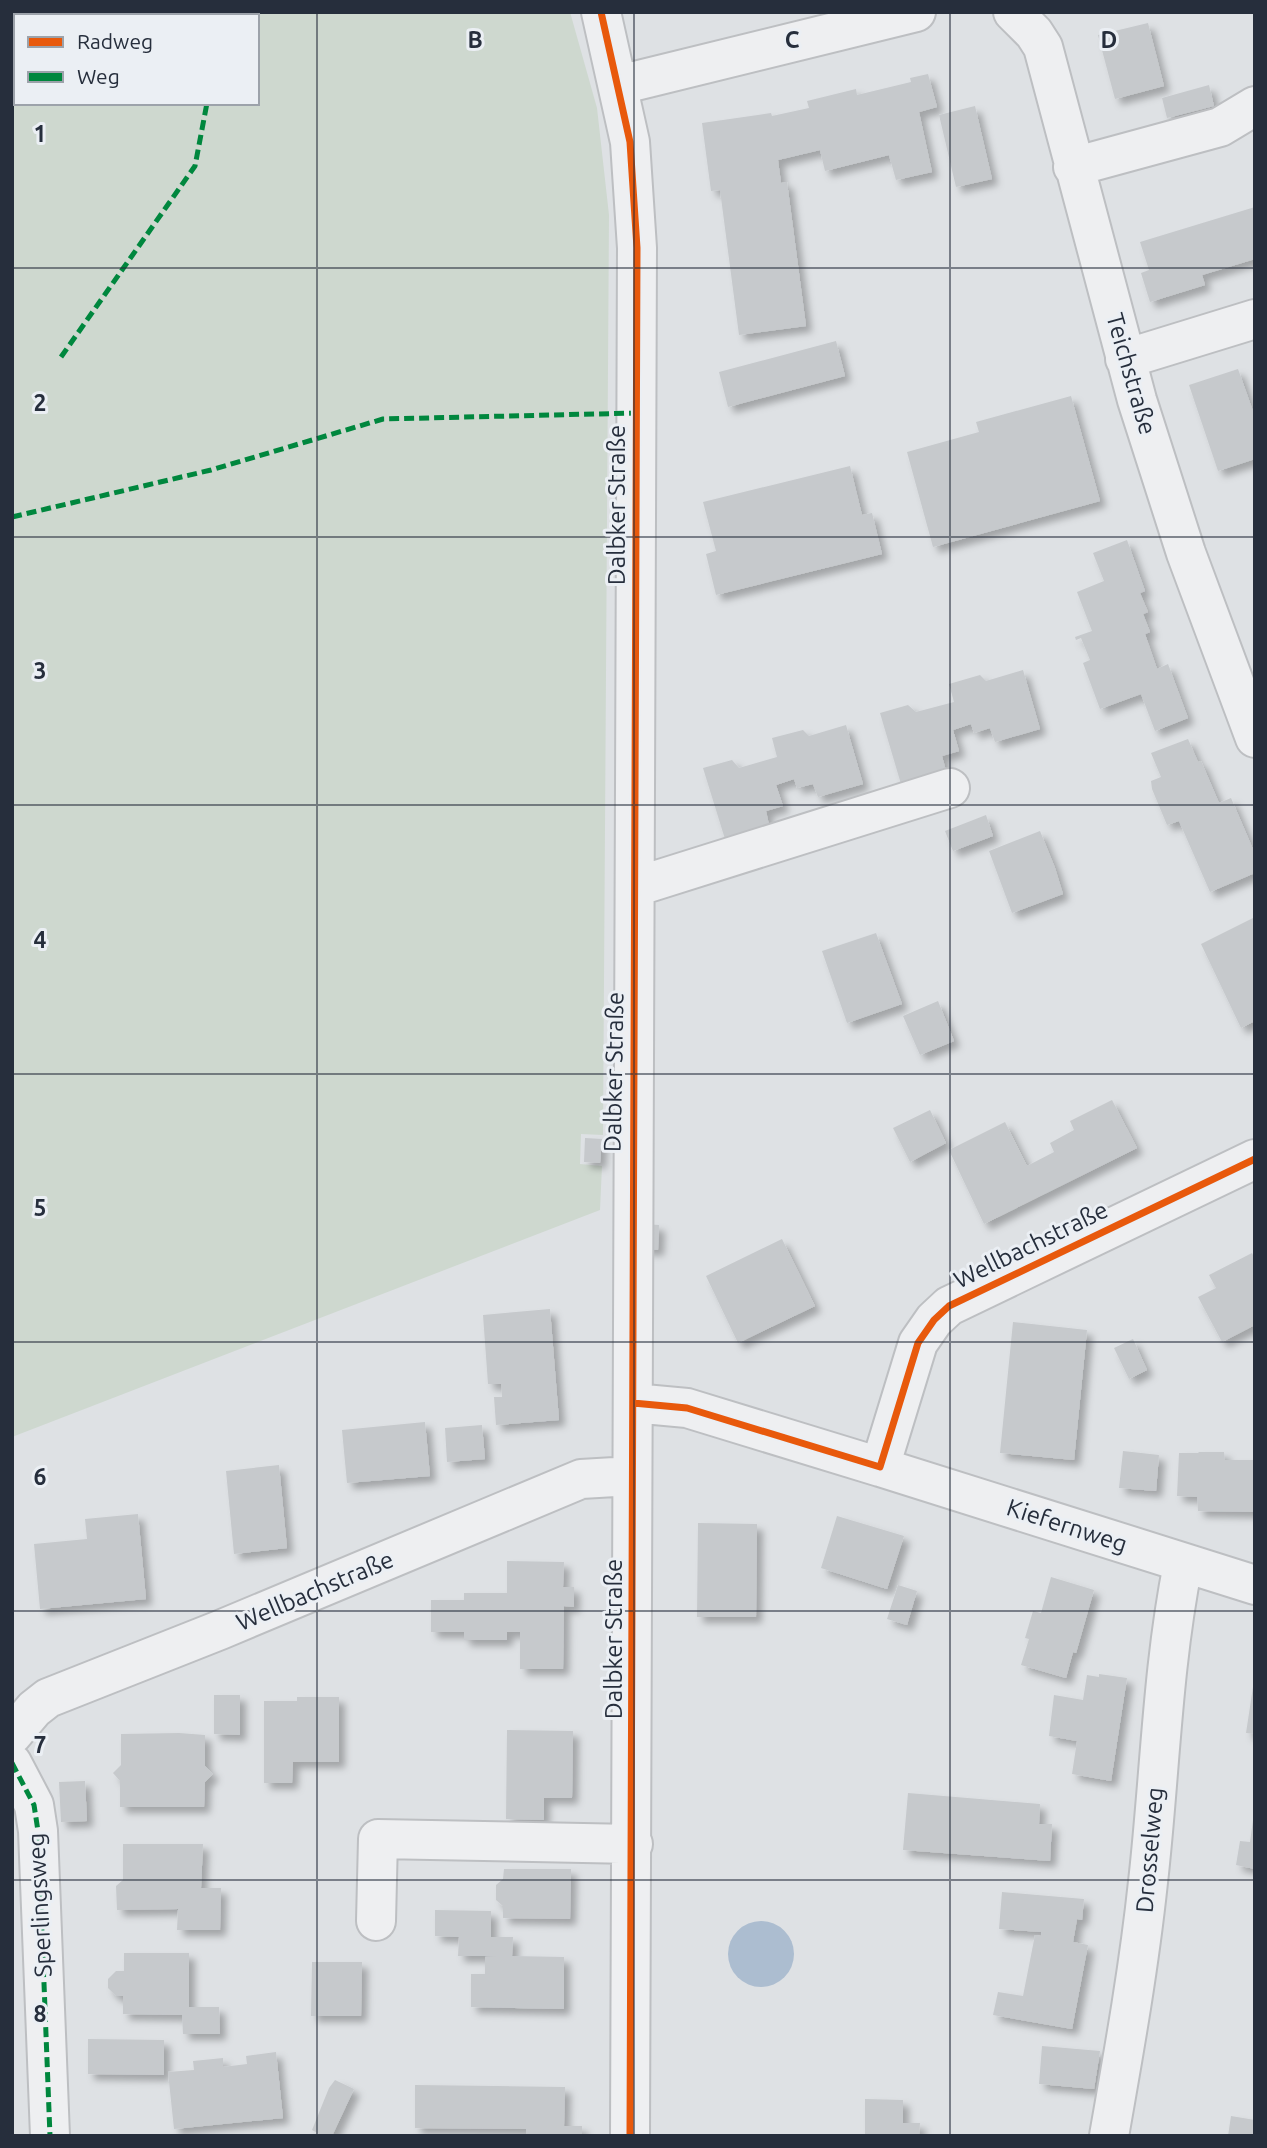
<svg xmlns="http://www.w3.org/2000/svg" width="1267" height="2148" font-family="Ubuntu,sans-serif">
<defs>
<filter id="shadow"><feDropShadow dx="6" dy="6" stdDeviation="3.5" flood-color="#0004"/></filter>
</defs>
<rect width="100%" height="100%" fill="#dee1e4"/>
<path fill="#ced8cf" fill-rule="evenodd" d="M12,12H570L597,108L609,215L603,1135L581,1134L580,1164L602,1166L600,1210L12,1437ZM16,16H257V103H16Z"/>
<path fill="#acbdd0" d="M728 1954a33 33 0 1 1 66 0a33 33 0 1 1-66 0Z"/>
<path fill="#c6c9cc" filter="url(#shadow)" d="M1148,23L1164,86L1115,99L1098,35Z
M928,74L937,107L919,112L932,172L896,180L889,155L825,171L820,150L778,160L781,183L787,182L806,326L739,335L720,190L711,191L702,123L771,113L772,116L809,108L807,101L856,89L857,95L911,82L910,78Z
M1209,85L1214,106L1167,118L1162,98Z
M975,106L992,179L956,187L939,115Z
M1255,207V259L1202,275L1205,285L1150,302L1141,273L1149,270L1140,242Z
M836,341L845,376L728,407L719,372Z
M1238,369L1255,417V459L1218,471L1189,385Z
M1071,396L1100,501L933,547L907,452L979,432L976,422Z
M850,466L862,515L872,513L882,554L716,595L706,554L716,551L703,502Z
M1127,540L1145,591L1140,593L1148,612L1143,614L1150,632L1145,634L1157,669L1168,664L1188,718L1155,731L1141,694L1100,709L1083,663L1090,660L1081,638L1076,640L1075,637L1092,631L1077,592L1104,581L1093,553Z
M1023,670L1040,729L995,742L990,728L974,733L971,724L953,730L959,751L942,756L946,771L901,784L880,713L908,705L916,712L954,702L949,684L980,675L986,681Z
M846,725L863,784L818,797L813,784L797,788L794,779L776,785L783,806L766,811L769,825L725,839L703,768L732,760L739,768L777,757L772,738L803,730L809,736Z
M1188,739L1198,762L1201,761L1219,803L1231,798L1255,854V873L1210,892L1179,821L1167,825L1152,789L1151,781L1161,777L1151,753Z
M986,815L993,836L953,851L945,831Z
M1040,831L1055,868L1063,894L1012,913L989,851Z
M1255,917V1021L1241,1028L1201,944Z
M876,933L902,1004L847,1023L822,951Z
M938,1001L954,1041L920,1055L903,1016Z
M1112,1100L1137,1148L984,1224L949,1150L1005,1122L1027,1166L1054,1152L1050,1143L1074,1130L1070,1121Z
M930,1110L946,1143L910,1162L893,1128Z
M585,1138L602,1139L600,1163L584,1162Z
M643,1224L659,1225L658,1250L642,1249Z
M782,1239L815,1306L738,1343L706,1276Z
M1252,1253L1255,1259V1325L1222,1342L1198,1297L1216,1288L1209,1275Z
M550,1309L559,1420L496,1425L494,1397H502L501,1384H488L483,1315Z
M1013,1322L1087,1330L1074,1460L1000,1453Z
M1133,1339L1147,1370L1129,1379L1114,1348Z
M425,1422L430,1476L347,1483L342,1430Z
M482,1425L485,1459L447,1462L445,1428Z
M1123,1451L1159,1455L1156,1491L1119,1488Z
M1198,1452H1224L1225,1460H1255V1512L1198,1511L1197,1497L1177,1496L1179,1453H1199Z
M279,1465L287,1548L234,1554L226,1471Z
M138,1514L146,1599L40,1609L34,1544L87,1539L85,1519Z
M837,1516L904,1536L887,1589L821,1568Z
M698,1523L757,1524L756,1617H697Z
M507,1561L564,1562L563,1587H574V1607L564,1606L563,1669H520V1632H507V1640H464V1632H431V1600H464V1593H507Z
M1051,1577L1094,1590L1076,1653L1073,1652L1066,1678L1021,1665L1029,1639L1025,1638L1033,1611L1041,1613Z
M898,1585L917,1591L907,1625L887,1619Z
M1099,1674L1127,1678L1111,1781L1072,1774L1077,1741L1049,1736L1054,1695L1083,1700L1087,1675L1099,1677Z
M1253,1687L1255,1688V1734L1246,1733Z
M214,1695H240V1735L214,1734Z
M297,1697H339V1762H293L292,1783H264V1701H297Z
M507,1730L573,1731L572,1798H544V1820L506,1819Z
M179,1733L205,1735V1766L213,1774L205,1782L204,1807H120V1781L113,1773L121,1765V1734Z
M85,1781L87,1821L61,1822L59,1782Z
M908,1793L1040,1804L1039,1824H1052L1050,1861L903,1850Z
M1253,1820H1255V1869L1236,1865L1240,1841L1250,1842Z
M123,1844H203L201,1888H221L220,1930H177L178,1909L117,1910L116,1886L123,1880Z
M504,1869H571L570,1919L503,1918V1906L496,1900V1885L503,1879Z
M1002,1892L1084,1899L1082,1920L1077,1919L1073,1942L1088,1945L1072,2029L993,2015L998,1992L1023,1996L1035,1935L1041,1936V1932L999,1929Z
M435,1910L491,1911V1937H513L512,1956L564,1957V2009L471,2007V1974H485V1957L496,1956H458L459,1937L435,1936Z
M124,1953H189V2007H219L220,2034H183L182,2015L123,2014V1996H116L108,1988V1979L116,1971H124Z
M312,1962H362L361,2016H311Z
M88,2039L164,2040V2075L88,2074Z
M1042,2046L1100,2051L1094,2089L1039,2084Z
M276,2052L283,2118L174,2129L168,2072L194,2070L193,2061L223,2058V2067L247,2064L246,2056Z
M335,2080L354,2089L332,2136H323L312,2130L329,2088Z
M415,2085L565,2087L564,2126H582V2136H526V2129L415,2128Z
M865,2099L903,2100V2123H920L919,2136H865Z
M1231,2116L1255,2120V2136H1228Z"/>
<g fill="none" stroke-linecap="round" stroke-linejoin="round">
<g stroke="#bdbfc2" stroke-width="42">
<path id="minor" d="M601,12L630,142L637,248L630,2136
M1013,12L1034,33L1043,47L1137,400L1186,553L1255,738
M619,85L916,12
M1073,167L1220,127L1255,106
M1125,359L1255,319
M635,887L950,788
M633,1403L687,1408L880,1467L918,1343L934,1320L949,1306L1255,1159
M880,1467L1255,1585
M12,1735L34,1709L48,1698L220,1630L581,1479L632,1476
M12,1763L34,1805L38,1831L50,2136
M376,1921L378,1839L633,1844
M1109,2136C1124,2051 1139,1967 1148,1882C1160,1776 1162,1669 1183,1564"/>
</g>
<use href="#minor" stroke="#eeeff1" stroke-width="38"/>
<path stroke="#00873e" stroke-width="5" stroke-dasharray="10 5" stroke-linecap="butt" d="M223,16L224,12
M61,357L195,166L207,103
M12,517L211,470L383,419L636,413
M12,1763L34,1805L38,1831L50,2136"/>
<g stroke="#ebeff4" stroke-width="11">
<path id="cycleway" d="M601,12L630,142L637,248L630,2136
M633,1403L687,1408L880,1467L918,1343L934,1320L949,1306L1255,1159"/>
</g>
<use href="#cycleway" stroke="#e8590c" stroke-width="7"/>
</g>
<path fill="none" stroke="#262e3c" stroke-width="2" stroke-opacity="0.55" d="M317,12V2136M634,12V2136M950,12V2136M12,268H1255M12,537H1255M12,805H1255M12,1074H1255M12,1342H1255M12,1611H1255M12,1880H1255"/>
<g text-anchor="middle" stroke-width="6" stroke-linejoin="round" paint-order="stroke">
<g font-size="24" fill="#262e3c" stroke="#ebeff4">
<text transform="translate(1131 374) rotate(74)" y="8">Teichstraße</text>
<text transform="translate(617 505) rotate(-90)" y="8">Dalbker Straße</text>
<text transform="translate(614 1072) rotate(-89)" y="8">Dalbker Straße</text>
<text transform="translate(1031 1245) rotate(-26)" y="8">Wellbachstraße</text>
<text transform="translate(1067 1526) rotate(18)" y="8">Kiefernweg</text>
<text transform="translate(315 1591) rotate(-23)" y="8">Wellbachstraße</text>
<text transform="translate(614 1639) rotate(-90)" y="8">Dalbker Straße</text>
<text transform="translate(1150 1850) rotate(-85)" y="8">Drosselweg</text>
<text transform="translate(40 1905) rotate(-93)" y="8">Sperlingsweg</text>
</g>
</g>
<g font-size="23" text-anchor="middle" font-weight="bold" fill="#262e3c" stroke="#ebeff4" stroke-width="6" stroke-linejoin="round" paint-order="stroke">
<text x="475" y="48">B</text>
<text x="792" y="48">C</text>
<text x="1109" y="48">D</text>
<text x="40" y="142">1</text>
<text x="40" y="411">2</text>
<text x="40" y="679">3</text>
<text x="40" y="948">4</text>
<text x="40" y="1216">5</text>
<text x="40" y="1485">6</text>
<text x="40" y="1753">7</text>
<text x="40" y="2022">8</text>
</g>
<rect width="1267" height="2148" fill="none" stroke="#262e3c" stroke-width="28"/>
<rect x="14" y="14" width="245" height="91" fill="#ebeff4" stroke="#9ca2aa" stroke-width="2"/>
<rect x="28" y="37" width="35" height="10" fill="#e8590c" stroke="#9ca2aa" stroke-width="2"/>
<text x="77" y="49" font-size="21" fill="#262e3c">Radweg</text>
<rect x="28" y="72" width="35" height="10" fill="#00873e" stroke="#9ca2aa" stroke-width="2"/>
<text x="77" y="84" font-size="21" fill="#262e3c">Weg</text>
</svg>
